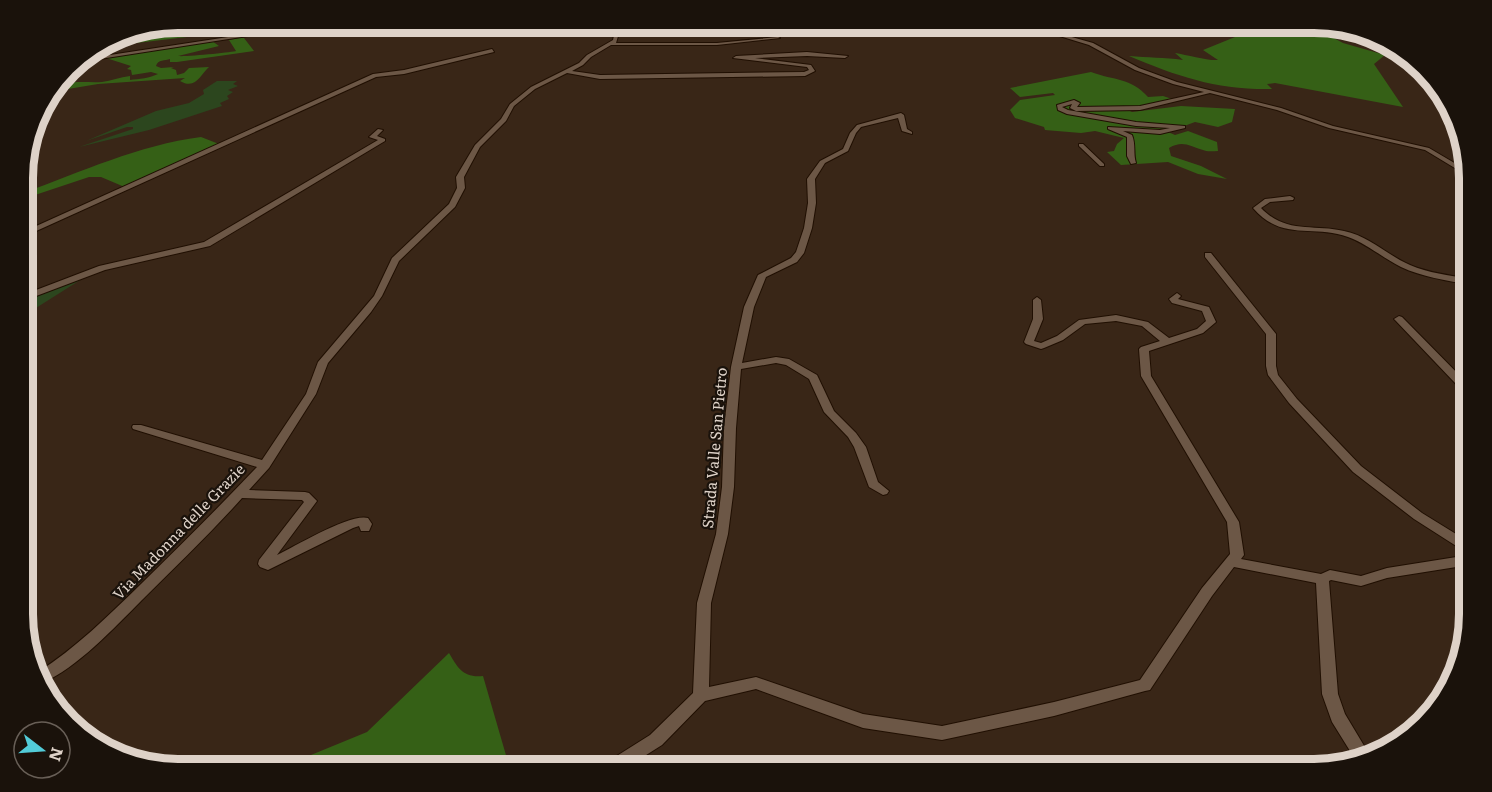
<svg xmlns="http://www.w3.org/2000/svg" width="1492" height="792" font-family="Literata,serif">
<rect width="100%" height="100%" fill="#392617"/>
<path fill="#2c461e" d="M217,81H237L233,84L238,86L228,90L233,92L227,96L229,99L220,103L222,106L149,130L79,147L133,129V127H127L86,141L156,111L189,103L204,94L203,90Z
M85,277L28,313H23V300Z"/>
<path fill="#356016" d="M178,23H243L205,29L204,35L111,46V40H109L119,34Z
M1207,23H1306L1343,43L1385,55L1374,64L1403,107L1275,83L1267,84L1272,89C1217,90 1179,77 1129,56C1148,58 1164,57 1183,60L1175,53C1188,55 1208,61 1218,60L1203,50L1240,35L1236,31Z
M239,38H244L254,51L177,62H170V59C165,61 158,59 156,66L161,68L174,67L171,68L176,70L177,75L184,73L189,68L209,67C200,75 196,90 180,81L185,78L98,84L68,89L63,85C76,80 88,83 102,82C111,81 120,77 130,76V80C139,79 150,78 158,74L151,72L132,75L131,70L127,69L131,66L106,58L212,41L219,46L178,56C186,57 234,52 236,51L229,40Z
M1091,72C1115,81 1130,77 1148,97L1163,96L1172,99V103L1128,110L1132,112L1181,106L1235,109L1232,122L1218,127L1195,122L1168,132L1175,135L1188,131L1217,142L1218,151C1213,151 1207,152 1203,150C1189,146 1183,140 1169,148L1171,156L1201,166L1227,179L1198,174L1168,162L1121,165L1107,152L1114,151L1117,144L1124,138L1095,131L1081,133L1045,130L1044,127L1015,118L1010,110L1020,100L1055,95L1053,93L1020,97L1010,88Z
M201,137L219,144L127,188L101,177H89L23,199V193C81,172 139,145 201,137Z
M449,653C458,668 463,678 483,676L510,769H284L289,764L367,732Z"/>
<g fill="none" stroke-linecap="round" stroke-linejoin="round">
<g stroke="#200f02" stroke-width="2">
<path id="minor" d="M350,23H361L267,33L74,63L77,60L267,31Z
M633,23H638L619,33L616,43H717L778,37L780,38L717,45H611L591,57L583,65L572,71L600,75L804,72L809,70L807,67L733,58L736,56L807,52L848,56L845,58L807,56L755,58L811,65L815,71L805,76L600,79L567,73L535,89L514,106L506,121L480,147L464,177L465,188L455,207L399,261L382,296L371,312L328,363L316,394L269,468L249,490L305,492L309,493L317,501L277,555C296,546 350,513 368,518L372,524L369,531H361L359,526L353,528L268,570L260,567L258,564L259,560L304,502L302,500L242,498C210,534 175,567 141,601C114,628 77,668 42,683L38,672C76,648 108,616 140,585C180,546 219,507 257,467L133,429L132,427L133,425H141L262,460L306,394L318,362L374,296L392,258L449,204L457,188L456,177L475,145L501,119L510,104L531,87L579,63L587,55L613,40L615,31Z
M1017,23H1022L1093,43L1139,68L1177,82L1281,108L1333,126L1429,148L1468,171V176L1425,150L1329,128L1277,110L1210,93L1140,110L1076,111L1070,108L1072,104L1062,107L1068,110L1136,122L1185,126V128L1160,134L1123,131L1132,135C1136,144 1133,154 1136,163L1131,164L1127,156V137L1108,129V127L1160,130L1170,128L1136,126L1067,114L1058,110L1057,105L1074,100L1080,103L1077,107L1140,106L1204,92L1173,84L1135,70L1089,45Z
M492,49L494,52L404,74L376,77L23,237V232L373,74L404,70Z
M901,113L904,115L907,129L912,132V134L902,131L898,118L861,127L856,133L848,151L825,163L815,179L816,203L812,228L804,253L797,262L766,277L754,307L742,363L776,357L789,359L817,375L834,411L856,433L866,447L878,482L889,491L887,494L883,495L869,487L854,447L848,437L824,412L809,379L786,365L776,363L741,369L736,428L734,487L728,534L711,603L709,687L756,677L863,714L942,726L1054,702L1140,680L1202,588L1230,554L1227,522L1141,376L1139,349L1141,347L1160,341L1142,326L1116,321L1085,324L1063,340L1044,348L1041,349L1026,344L1024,342L1033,319V300L1037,297L1041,300L1043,319L1034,341L1041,343L1057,336L1079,320L1116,315L1148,322L1169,338L1197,329L1206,321L1202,311L1172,303L1169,299L1177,293L1181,296L1178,299L1209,307L1216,322L1203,333L1149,351L1151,376L1239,522L1244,555L1241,559L1321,574L1330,570L1361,576L1387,568L1469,555V565L1387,578L1361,586L1331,580L1329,581L1338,694L1345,714L1369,754L1355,759L1332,722L1322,694L1316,583L1234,567L1212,596L1150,690L1145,691L1054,716L942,740L863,728L756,689L705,701L662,745L624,769H602L604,764L650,735L693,693L697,603L716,534L722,487L724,428L731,367L744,307L758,275L791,258L796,252L804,228L808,203L807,179L820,161L843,149L850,133L857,125Z
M378,129L383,130L377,136L385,139V141L210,246L105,270L23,301V295L99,266L204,242L378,140L369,137Z
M1079,144H1083L1104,164V166H1100L1079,146Z
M1290,196L1294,198L1293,200L1270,202L1261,208C1286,234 1313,224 1344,231C1369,236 1387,255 1410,265C1428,273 1449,275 1469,279V285C1446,280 1422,277 1401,267C1383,258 1367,244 1348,237C1313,224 1282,242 1253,208L1265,199Z
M1205,253H1211L1276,334V366L1278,375L1297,399L1361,466L1422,513L1469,542V553L1464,551L1414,519L1353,472L1289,403L1268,375L1266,366V334L1205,257Z
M1399,316L1402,317L1469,385V394L1465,393L1456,384L1396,321L1394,319Z"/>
</g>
<use href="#minor" fill="#6c5746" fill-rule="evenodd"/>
</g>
<g text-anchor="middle" stroke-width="4.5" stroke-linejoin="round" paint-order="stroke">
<g font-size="15" fill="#ded2c8" stroke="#1a120b">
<text transform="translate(715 448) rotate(-85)" y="5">Strada Valle San Pietro</text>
<text transform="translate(179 532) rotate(-46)" y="5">Via Madonna delle Grazie</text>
</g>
</g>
<path d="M0 0H1492V792H0ZM178 33H1314A145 145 0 0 1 1459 178V614A145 145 0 0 1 1314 759H178A145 145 0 0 1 33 614V178A145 145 0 0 1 178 33Z" fill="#1a120b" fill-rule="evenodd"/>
<path fill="none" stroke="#ded2c8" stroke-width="8" d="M178 33H1314A145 145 0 0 1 1459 178V614A145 145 0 0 1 1314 759H178A145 145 0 0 1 33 614V178A145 145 0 0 1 178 33Z"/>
<g transform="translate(42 750) rotate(107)"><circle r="28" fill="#1a120b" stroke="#685f57" stroke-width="1.5"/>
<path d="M0-4.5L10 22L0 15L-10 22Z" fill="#52cbd8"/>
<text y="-9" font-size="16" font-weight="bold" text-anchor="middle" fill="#ded2c8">N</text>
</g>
</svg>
